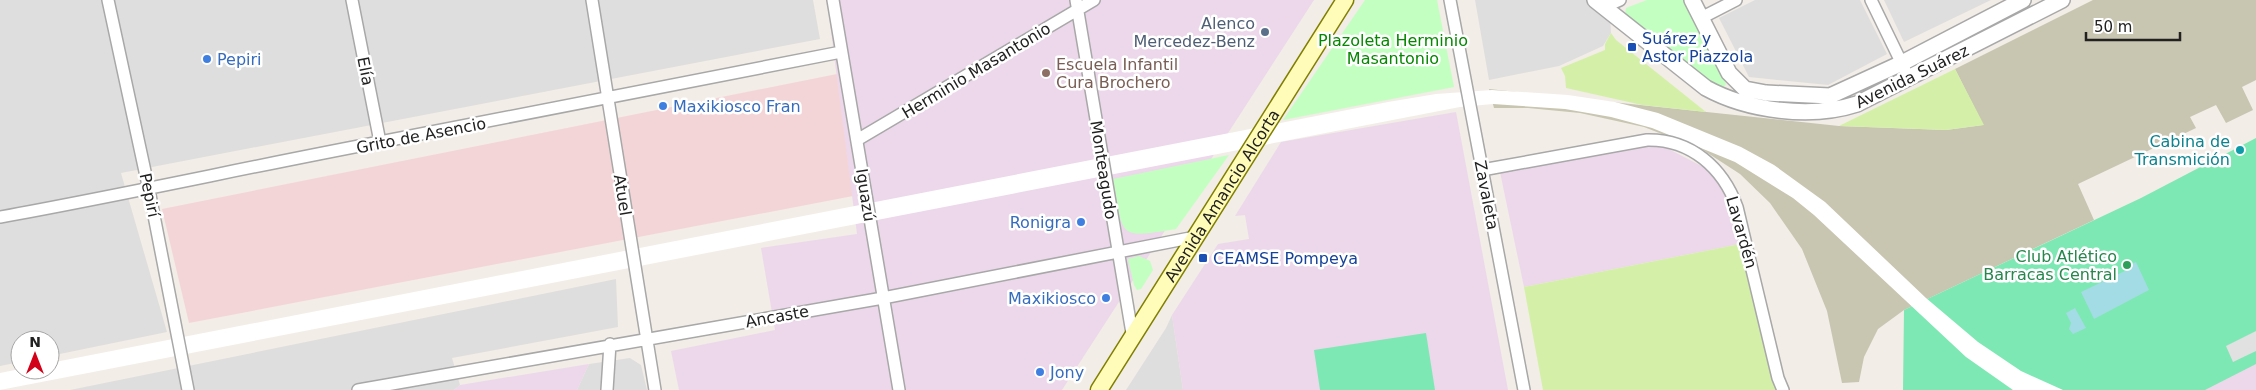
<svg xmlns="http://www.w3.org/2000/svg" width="2256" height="390" font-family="'DejaVu Sans',sans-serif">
<rect width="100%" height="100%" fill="#f2ede7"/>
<path fill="#dfdede" d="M0,0H813L820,39L121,173L167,332L50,356V340H20V362L0,366Z
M1475,0H1609L1611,33L1603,46L1559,66L1489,80Z
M1755,0H1860L1887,54L1828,85L1749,77L1719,18Z
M1884,0H1991L1904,42Z
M616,279L618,327L452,358L460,385L454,390H70Z
M1172,315L1183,390H1126L1166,328Z
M630,358L641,365L647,390H577L589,364Z"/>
<path fill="#f4d5d7" d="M837,74L853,196L189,323L162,209Z"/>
<path fill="#ecd8ea" d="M827,0H1314L1062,390H679L671,351L775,330L761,248L857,234Z
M1456,112L1508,390H1183L1172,315L1218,244L1249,239L1245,215L1235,216L1281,142Z
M1657,143L1711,171L1732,204L1740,244L1524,287L1500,172Z
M2256,363V390H2202Z
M589,364L577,390H454L460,385Z"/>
<path fill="#c8c5b1" d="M2093,0H2256V80L2242,87L2253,110L2226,123L2216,105L2190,117L2196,128L2078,184L2094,220L1904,310L1878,329L1864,357L1859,382L1842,383L1827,311L1802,249L1770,203L1740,174L1703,150L1644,127L1580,113L1528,108H1494L1489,89L1839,126L1946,130L1983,125L1955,69Z"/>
<path fill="#d4f0a8" d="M1611,33L1616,40L1706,112L1642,105L1566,88L1565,76L1561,68L1605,50V44Z
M1955,69L1984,125L1946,130L1839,126Z
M1740,244L1776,390H1543L1524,287Z"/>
<path fill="#c3ffc1" d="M1365,0H1437L1454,87L1283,120Z
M1647,0H1683L1726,84L1722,90L1625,14L1626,8Z
M1229,155L1176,229C1116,239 1124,237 1113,179Z
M1139,256L1150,261L1153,270L1141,289L1137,290L1134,285L1128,259Z"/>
<path fill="#7de8b3" d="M2256,138V364L2205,390H1903L1904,310L2141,198Z
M1426,333L1435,390H1320L1314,350Z"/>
<path fill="#e1e1e1" d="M2256,331V351L2233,362L2226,346Z"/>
<path fill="#a3dce4" d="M2136,262L2149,290L2094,319L2081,292L2131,268L2130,265Z
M2075,308L2086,328L2073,334L2069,329L2071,323L2066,313Z"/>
<path fill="#fff" d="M1492,90L1568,95L1615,102L1658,113L1741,147L1774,165L1825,202L1926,298L1978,342L2021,371L2063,390H2013L1966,357L1814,215L1793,198L1735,162L1652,128L1611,117L1565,109L1493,104L1460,107L0,390V373L20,369L50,370V363L1388,102L1436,94Z"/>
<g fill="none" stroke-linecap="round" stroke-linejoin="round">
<g stroke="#a8a8a8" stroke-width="14">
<path id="minor" d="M108,0L149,190L188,390
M352,0L380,142
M592,0L655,390
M833,0L899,390
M1076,0L1133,339
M1450,0L1524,390
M1871,0L1905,70
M1604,7L1620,0
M1701,18L1736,0
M857,140L1094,0
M1482,170L1647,140C1691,139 1723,168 1737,207L1778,378L1783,390
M0,217C127,194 253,166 380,142C534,112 688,83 841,52
M358,390L883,298L1195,237
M607,390L610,344"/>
</g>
<g stroke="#a8a8a8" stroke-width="18">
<path id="tertiary" d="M1595,0L1706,88C1748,111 1811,119 1857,104L2062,0
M1692,0L1729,73L1745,89L1766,93L1830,96L1902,63L2023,0"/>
</g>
<g stroke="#807f00" stroke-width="19">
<g id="secondary">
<path id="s1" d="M1099,390L1345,0"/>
</g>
</g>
<use href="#minor" stroke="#fff" stroke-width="11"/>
<use href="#tertiary" stroke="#fff" stroke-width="15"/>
<use href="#secondary" stroke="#fffbb8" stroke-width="16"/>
</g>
<circle fill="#5c6f8a" stroke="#fff" stroke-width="2" cx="1265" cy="32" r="5"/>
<g fill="#1a4fb4" stroke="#fff" stroke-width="2">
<rect x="1627" y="42" width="10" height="10" rx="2.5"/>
<rect x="1198" y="253" width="10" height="10" rx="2.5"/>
</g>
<g fill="#3f7fe0" stroke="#fff" stroke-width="2">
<circle cx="207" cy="59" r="5"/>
<circle cx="663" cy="106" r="5"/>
<circle cx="1081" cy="222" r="5"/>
<circle cx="1106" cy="298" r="5"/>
<circle cx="1040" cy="372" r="5"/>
</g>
<circle fill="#8d6e63" stroke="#fff" stroke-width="2" cx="1046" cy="73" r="5"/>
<circle fill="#0f9aa8" stroke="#fff" stroke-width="2" cx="2240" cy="150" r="5"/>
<circle fill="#2e9e5b" stroke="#fff" stroke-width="2" cx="2127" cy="265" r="5"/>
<g text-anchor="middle" stroke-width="5" stroke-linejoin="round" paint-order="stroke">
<g font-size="16" fill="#4e5e75" stroke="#fff" text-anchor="end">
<text x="1255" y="29">Alenco<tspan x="1255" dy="18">Mercedez-Benz</tspan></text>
</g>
<g font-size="16" fill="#164399" stroke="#fff" text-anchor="start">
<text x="1642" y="44">Suárez y<tspan x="1642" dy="18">Astor Piazzola</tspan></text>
<text x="1213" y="264">CEAMSE Pompeya</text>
</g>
<g font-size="16" fill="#058701" stroke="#fff">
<text x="1393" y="46">Plazoleta Herminio<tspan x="1393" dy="18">Masantonio</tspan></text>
</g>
<g font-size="16" fill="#366cbe" stroke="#fff" text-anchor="start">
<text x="217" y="65">Pepiri</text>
<text x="673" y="112">Maxikiosco Fran</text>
<text x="1071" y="228" text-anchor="end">Ronigra</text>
<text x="1096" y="304" text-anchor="end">Maxikiosco</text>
<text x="1050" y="378">Jony</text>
</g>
<g font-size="16" fill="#785e54" stroke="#fff" text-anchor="start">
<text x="1056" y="70">Escuela Infantil<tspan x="1056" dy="18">Cura Brochero</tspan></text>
</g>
<g font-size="16" fill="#212121" stroke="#fff">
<text transform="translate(976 70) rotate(-31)" y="6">Herminio Masantonio</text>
<text transform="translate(366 71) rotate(79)" y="6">Elía</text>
<text transform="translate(1912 76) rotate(-26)" y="6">Avenida Suárez</text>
<text transform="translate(421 135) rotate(-11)" y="6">Grito de Asencio</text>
<text transform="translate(1104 170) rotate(81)" y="6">Monteagudo</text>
<text transform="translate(150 195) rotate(78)" y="6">Pepirí</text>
<text transform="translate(623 195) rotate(81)" y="6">Atuel</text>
<text transform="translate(866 195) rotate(81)" y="6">Iguazú</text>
<text dy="6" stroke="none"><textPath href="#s1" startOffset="230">Avenida Amancio Alcorta</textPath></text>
<text transform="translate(1487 195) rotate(79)" y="6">Zavaleta</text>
<text transform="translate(1742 232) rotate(74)" y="6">Lavardén</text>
<text transform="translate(777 316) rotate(-10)" y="6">Ancaste</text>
</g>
<g font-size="16" fill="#0d838f" stroke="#fff" text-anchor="end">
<text x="2230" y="147">Cabina de<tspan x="2230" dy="18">Transmición</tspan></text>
</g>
<g font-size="16" fill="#27864d" stroke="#fff" text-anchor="end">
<text x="2117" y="262">Club Atlético<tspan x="2117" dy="18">Barracas Central</tspan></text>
</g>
</g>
<g transform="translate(35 355)"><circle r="24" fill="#ffffff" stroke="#a6a6a6"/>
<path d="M0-4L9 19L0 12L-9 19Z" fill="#d20018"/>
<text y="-8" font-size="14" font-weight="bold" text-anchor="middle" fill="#212121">N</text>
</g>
<path d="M2086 32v8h94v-8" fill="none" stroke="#212121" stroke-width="2.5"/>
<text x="2094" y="32" font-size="15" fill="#212121" stroke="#ffffff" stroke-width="4" paint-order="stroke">50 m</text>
</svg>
